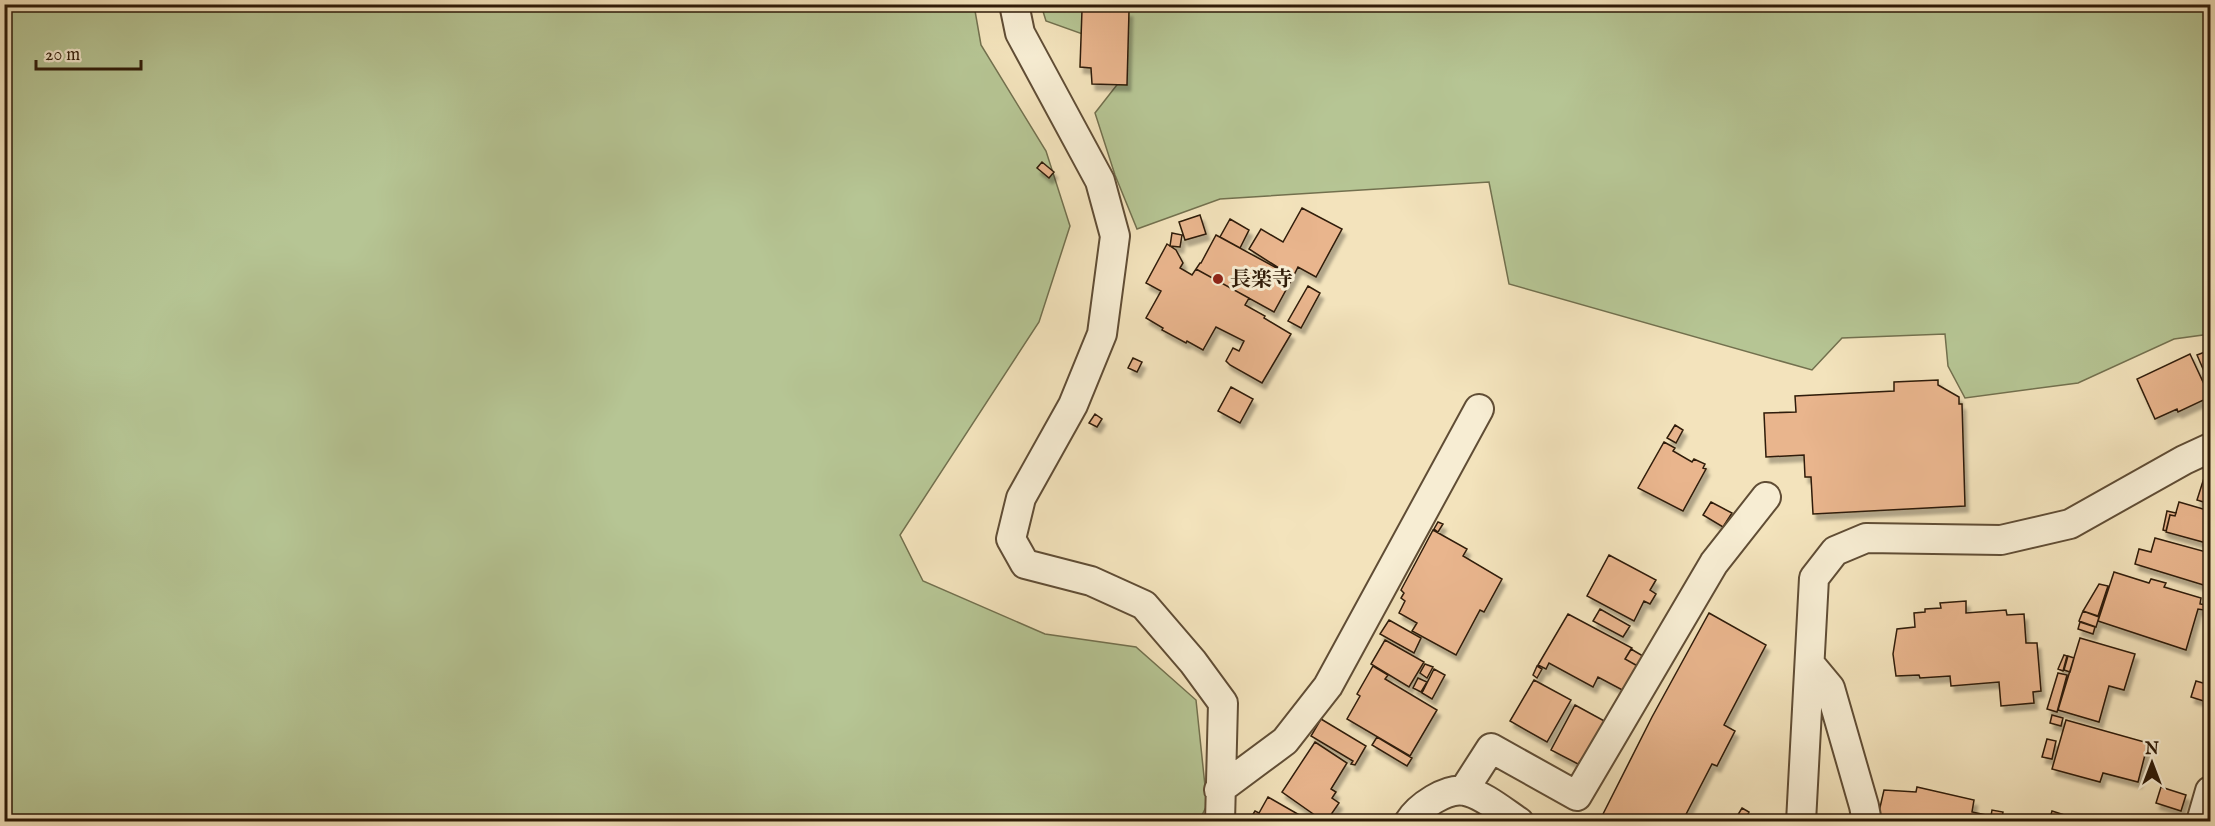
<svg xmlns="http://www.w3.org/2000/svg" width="2215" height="826" font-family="'IM FELL English','Noto Serif JP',serif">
<defs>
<filter id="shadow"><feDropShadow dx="3.5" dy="6" stdDeviation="1.5" flood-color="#0004"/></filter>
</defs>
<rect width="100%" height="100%" fill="#f3e3bc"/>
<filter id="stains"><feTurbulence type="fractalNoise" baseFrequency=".00333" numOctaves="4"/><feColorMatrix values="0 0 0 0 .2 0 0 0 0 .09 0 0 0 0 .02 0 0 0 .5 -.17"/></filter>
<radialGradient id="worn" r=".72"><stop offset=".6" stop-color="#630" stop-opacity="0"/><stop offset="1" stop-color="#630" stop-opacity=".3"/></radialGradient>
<path fill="#b6c594" stroke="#72704e" stroke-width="1.5" d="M5,5H974L981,45L1046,151L1070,226L1039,322L900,535L923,581L1045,634L1136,647L1196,700L1207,805L1199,821L5,822Z
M1041,5H2210V334L2174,339L2078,383L1965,398L1948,366L1945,334L1842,338L1812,370L1509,284L1489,182L1220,199L1137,229L1115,175L1095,113L1120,81L1094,38L1046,21Z"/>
<path fill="#e9b58d" stroke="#2f1b08" stroke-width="1.5" filter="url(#shadow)" d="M1082,10L1129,11L1127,85L1092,84L1091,68L1080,67Z
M1042,162L1054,172L1049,178L1037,168Z
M1302,208L1342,229L1316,277L1298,267L1293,277L1249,249L1261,229L1283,242Z
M1200,215L1206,234L1185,240L1179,222Z
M1230,219L1249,230L1240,248L1220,237Z
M1172,233L1182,235L1180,247L1170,246Z
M1216,235L1293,277L1274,312L1196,269L1200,263H1201Z
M1167,244L1176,250L1183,263L1180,268L1192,275L1196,269L1249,298L1245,305L1265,316L1264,318L1291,334L1262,383L1230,365L1226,361L1233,348L1239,351L1244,341L1216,327L1203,350L1187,341L1186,343L1162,330L1163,328L1146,318L1161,291L1146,283Z
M1308,286L1320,293L1301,328L1288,321Z
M2210,350V385L2197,355Z
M2190,354L2210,397L2178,412L2177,409L2155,419L2137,379Z
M1133,358L1142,362L1137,372L1128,368Z
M1938,380V385L1959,397V404H1962L1965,506L1813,514L1811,477H1805L1804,455L1766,457L1764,413L1796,412L1795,396L1894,391V382Z
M1231,387L1253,399L1240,423L1218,411Z
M1095,414L1102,419L1097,427L1089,423Z
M1675,425L1683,430L1676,443L1667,438Z
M1664,442L1675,448L1673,451L1692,462L1694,459L1705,464L1703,468L1706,469L1683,511L1638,488Z
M2204,478L2210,480V504L2197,500Z
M1711,502L1732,513L1723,527L1703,515Z
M2179,502L2210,511V544L2166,532L2170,515L2175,516Z
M2167,511L2176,513L2175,516L2170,515L2166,531L2163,530Z
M1438,522L1443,524L1438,532L1434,529Z
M1433,530L1467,549L1463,556L1502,579L1484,612L1480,610L1456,655L1412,631L1417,623L1399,613L1405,601L1401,598L1404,593L1401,590Z
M2155,538L2210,553V587L2135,564L2139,549L2151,552Z
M1609,555L1656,580L1650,590L1656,594L1650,604L1644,601L1634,621L1587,596Z
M2114,572L2149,583L2151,579L2166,583L2164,587L2201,598L2200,604L2206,605L2204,610L2198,609L2186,650L2098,621Z
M2099,584L2108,586L2098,616L2083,611Z
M1966,601V613L2006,610L2007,615L2024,614L2026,643H2037L2041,691L2033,692L2034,703L2001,706L1999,682L1951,686L1950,676L1920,678L1919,675L1896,676L1893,654L1897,629L1915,627L1914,613L1925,612V609L1941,608L1940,603Z
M1600,609L1630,626L1623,637L1593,621Z
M2083,611L2099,617L2096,627L2079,621Z
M1709,613L1766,645L1724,725L1735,731L1717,766L1712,764L1682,822H1599L1652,717Z
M1568,614L1632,648L1625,659L1641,668L1628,693L1598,677L1593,687L1549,663L1546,669L1538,665Z
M1389,620L1421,638L1414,653L1380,634Z
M2080,622L2095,627L2093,634L2078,629Z
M2080,638L2135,654L2124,690L2109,686L2099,722L2058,710Z
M1385,640L1424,662L1409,687L1371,664Z
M1631,649L1648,659L1643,669L1625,659Z
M2064,655L2067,656L2063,671L2058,669Z
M2068,656L2074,658L2070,672L2064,670Z
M1425,664L1433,667L1427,678L1420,673Z
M1373,666L1388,675L1385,679L1437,710L1410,756L1347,719L1360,696L1357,694Z
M1537,666L1542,669L1537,678L1533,675Z
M1434,669L1445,675L1432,699L1422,693Z
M2058,673L2067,675L2057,712L2047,709Z
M1418,678L1427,682L1421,692L1413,688Z
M1534,680L1571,700L1547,742L1510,721Z
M2196,681L2210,685V703L2191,697Z
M1575,705L1608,723L1578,764L1551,750Z
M2052,715L2063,718L2061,726L2050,723Z
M1321,719L1366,746L1355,765L1351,764L1353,761L1311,736Z
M2066,720L2148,743L2138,782L2103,773L2100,782L2052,769Z
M1377,737L1412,758L1407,766L1372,745Z
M2047,739L2056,741L2052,759L2042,757Z
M1315,742L1347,763L1331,789L1336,792L1332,798L1339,803L1328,819L1321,815L1319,818L1282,792Z
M1917,787L1974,800L1972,812L1991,816L1992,810L2003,812L2001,822H1888V819L1878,816L1884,790L1916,792Z
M2161,787L2186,795L2181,811L2156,803Z
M1268,797L1310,821L1248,822L1255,811L1259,813Z
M1742,808L1749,812L1744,822H1731L1734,816L1736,818Z
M2052,811L2077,819L2078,816L2096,822H2049Z
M2101,816L2114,821V822H2099Z"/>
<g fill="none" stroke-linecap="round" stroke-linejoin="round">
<g stroke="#604d35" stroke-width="32">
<path id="street" d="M1014,4L1020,33L1100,181L1115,236L1102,334L1073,405L1021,498L1011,539L1025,564L1091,581L1144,605L1193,662L1223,703L1220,822
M1810,664L1830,688L1864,806L1867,822
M1219,790L1285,741L1328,686L1479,409
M1464,790L1491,748L1577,796L1714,563L1766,497
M1409,822C1418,807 1447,787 1465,791C1482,794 1504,812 1519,822
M1801,822L1814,578L1835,551L1866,538L2001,540L2070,524L2184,460L2210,448
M2201,822L2210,791"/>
</g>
<use href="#street" stroke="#f7edd3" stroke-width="28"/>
</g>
<circle fill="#8f2418" stroke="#f7edd3" stroke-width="2" cx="1218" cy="279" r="6"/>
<g text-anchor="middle" stroke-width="6" stroke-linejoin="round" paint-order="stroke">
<g font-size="21" font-weight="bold" fill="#2f1b08" stroke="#f7edd3" text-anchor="start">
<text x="1230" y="286">長楽寺</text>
</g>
</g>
<rect width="2215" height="826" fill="none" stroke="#f3e3bc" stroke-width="24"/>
<rect x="6" y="6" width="2203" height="814" fill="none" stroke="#2f1b08" stroke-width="3"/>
<rect x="12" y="12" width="2191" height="802" fill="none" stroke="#2f1b08" stroke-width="1.5"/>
<g transform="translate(2152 763)" stroke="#f7edd3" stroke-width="4.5" paint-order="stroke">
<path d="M0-4.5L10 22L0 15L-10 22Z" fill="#2f1b08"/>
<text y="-9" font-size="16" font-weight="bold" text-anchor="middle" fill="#2f1b08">N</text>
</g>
<path d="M36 60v9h105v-9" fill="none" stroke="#2f1b08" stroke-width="3"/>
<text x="45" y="60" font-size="18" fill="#2f1b08" stroke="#f7edd3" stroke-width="4.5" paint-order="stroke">20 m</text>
<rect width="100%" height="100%" filter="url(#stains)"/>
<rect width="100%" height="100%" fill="url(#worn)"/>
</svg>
